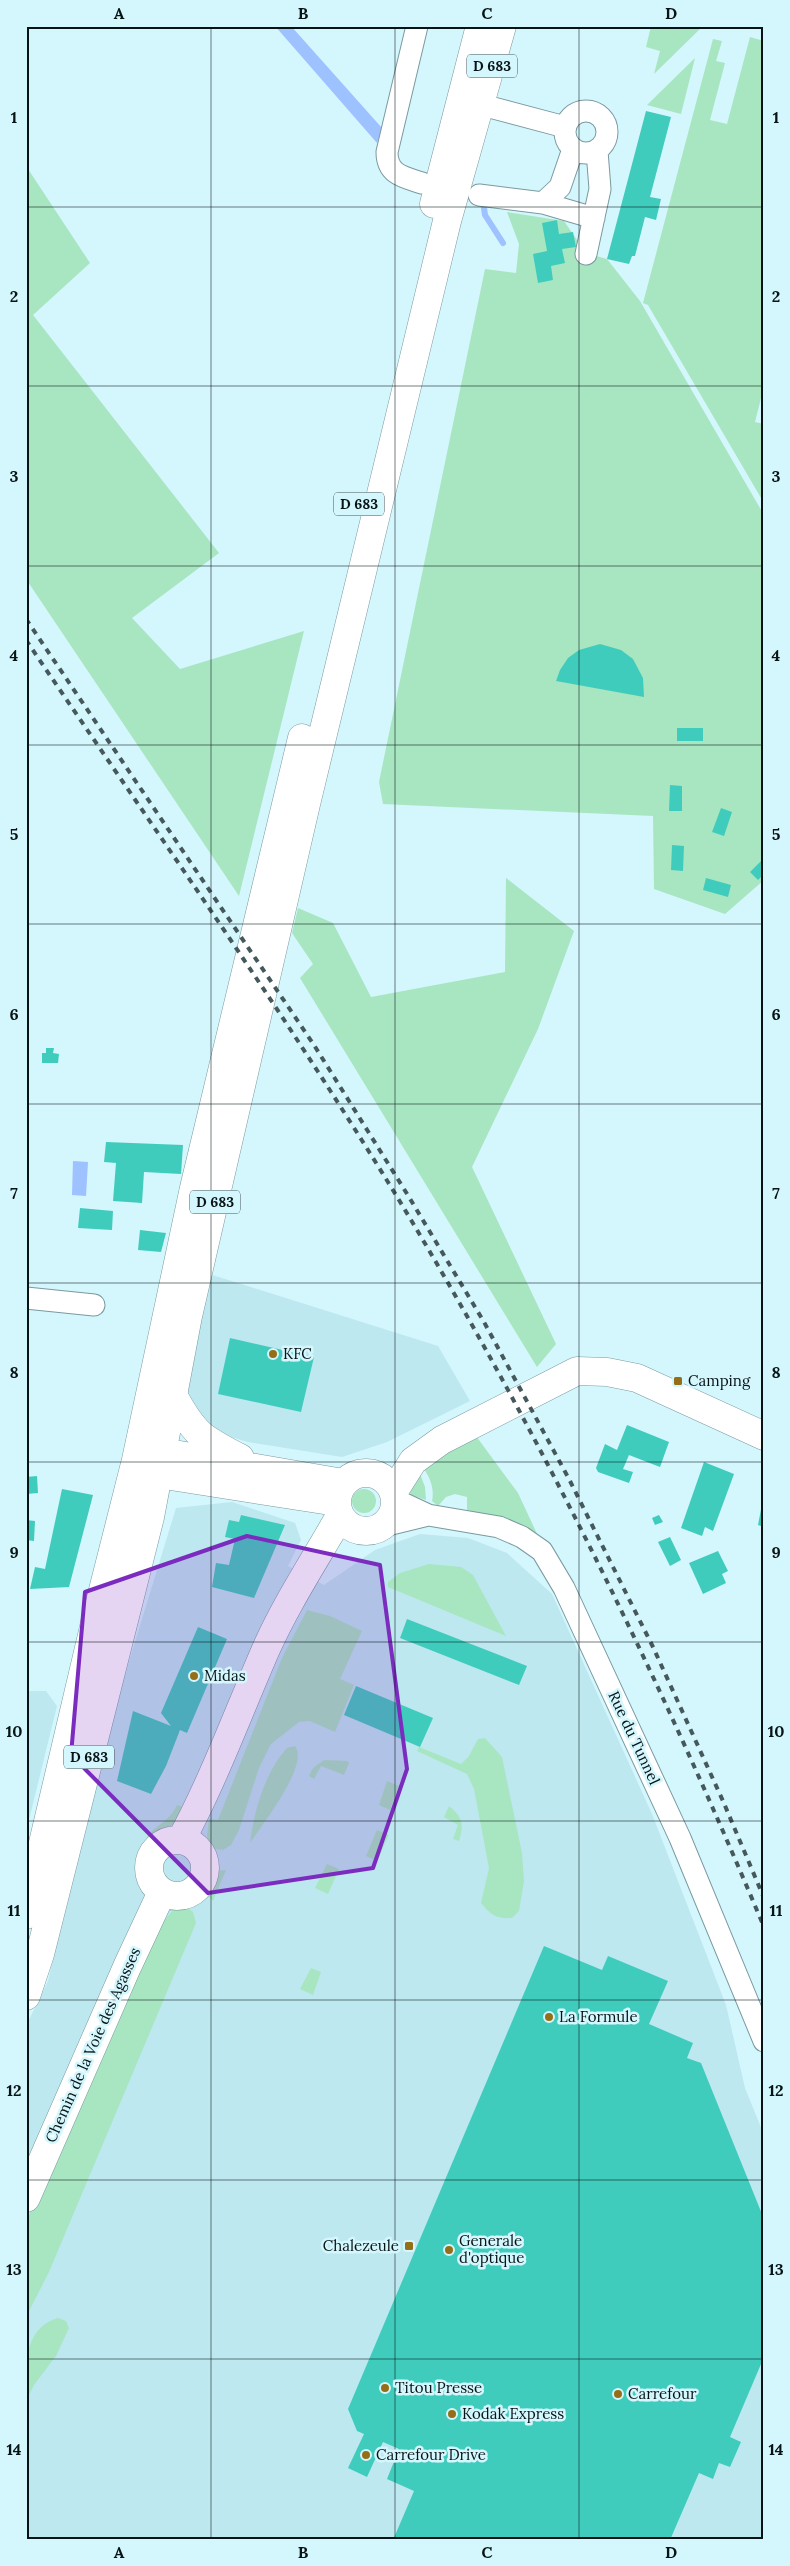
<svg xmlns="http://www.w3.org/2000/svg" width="790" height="2566" font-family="Lora,serif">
<rect width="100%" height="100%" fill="#d4f6fd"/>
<path fill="#bde8f0" d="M206,1273L438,1346L470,1401L387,1442L342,1457L248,1442L214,1432L189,1405L185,1376Z
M232,1502L295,1523L301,1540L288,1566L324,1585L375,1550L420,1534L468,1538L507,1553L552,1594L652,1814L726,2005L745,2088L764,2135V2540H26V2026L48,1981L101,1753L176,1508Z
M26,1691H46L57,1706L26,1832Z"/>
<path fill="#a7e6c1" d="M651,26H703L654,74L660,51L646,47Z
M750,37L764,41V398H761L755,422L764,424V503L648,305L643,303L713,39L722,41L716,61L725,63L710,120L727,124Z
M695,58L681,114L647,105Z
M26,166L90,263L33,315L219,553L132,618L180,669L304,631L239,896L26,579Z
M507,212L564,221L586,253L607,259L640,301L764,515V880L725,914L654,889L653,816L383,804L379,782L485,269L516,273L519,244Z
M506,878L574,931L538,1029L472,1167L556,1344L537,1367L300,978L313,964L292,933L298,908L333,923L371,997L505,972Z
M476,1436L518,1493L538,1536L467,1513V1497L455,1494L446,1497L438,1506L432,1501C435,1488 429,1475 421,1465Z
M419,1471L425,1487L426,1500L411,1495L409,1489Z
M352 1501a12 12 0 1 1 24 0a12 12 0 1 1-24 0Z
M429,1564L461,1567L473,1575L506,1636L388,1587V1582L400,1573Z
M307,1610L330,1616L362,1631L340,1679L354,1685L335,1732L310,1721L299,1722L271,1744L259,1768L239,1830L231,1845L223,1850L215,1849L209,1845L207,1836L209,1819L218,1820L282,1658Z
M485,1738L502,1757L522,1853L524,1881L519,1911L512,1918C496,1919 491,1915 481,1903L489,1868L474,1789L467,1774L417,1751L419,1747L461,1764L469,1756L478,1739Z
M295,1746C310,1764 262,1825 250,1843C254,1811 265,1772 287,1748Z
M324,1760L347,1761L349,1763L344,1775L321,1766L314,1779L309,1776L313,1768Z
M387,1781L399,1786L390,1810L379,1805Z
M177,1805L183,1807C179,1821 162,1839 146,1839C152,1826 168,1824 177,1805Z
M449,1806C463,1817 464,1825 459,1841L453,1839L458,1825L444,1817Z
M377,1830L389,1835L377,1861L366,1856Z
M327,1864L339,1869L328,1894L315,1888Z
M226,1870L213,1901L206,1894L211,1887L215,1871Z
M185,1906L193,1912L196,1923L49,2272L26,2317V2222L105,2042L157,1929L173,1910Z
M311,1968L321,1972L313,1995L300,1989Z
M58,2318L66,2321L69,2328L56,2356L34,2385L26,2401C26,2370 21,2329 58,2318Z"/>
<path fill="#9ec1ff" d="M275,26H291L382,128L377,143Z
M73,1161L88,1162L86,1196L72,1195Z"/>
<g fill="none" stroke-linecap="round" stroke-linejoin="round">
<path stroke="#9ec1ff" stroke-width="6" d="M483,201L485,215L503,243"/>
</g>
<path fill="#40ccbc" d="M646,111L671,117L650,197L661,199L656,220L645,217L635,256H632L629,264L607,259Z
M557,220L559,234L573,232L576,247L562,249L565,263L551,266L553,280L538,283L533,254L547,251L542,223Z
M600,644L621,650L633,659L643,678L644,697L556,681L560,670L568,658L579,650Z
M677,728H703V741H677Z
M670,785L682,786V811H669Z
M721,808L732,812L724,836L712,832Z
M672,845L684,846L683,871L671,870Z
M764,858V874L758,880L750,872Z
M706,878L731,885L728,897L703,890Z
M46,1048H54L53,1053L59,1054L58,1063H42V1053H46Z
M106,1142L183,1145L181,1174L144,1172L142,1203L113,1201L116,1163L104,1162Z
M80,1208L113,1211L112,1230L78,1228Z
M140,1230L166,1233L161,1252L138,1250Z
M230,1338L314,1357L301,1412L218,1394Z
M627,1425L669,1442L660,1467L629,1455L623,1469L633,1472L629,1483L598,1472L596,1468L605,1444L617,1450Z
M704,1462L734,1474L713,1531L705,1527L702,1536L681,1528Z
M37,1476L38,1493L26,1494V1477Z
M62,1489L93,1495L69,1587L30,1589L35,1567L45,1569Z
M763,1499H764V1527L758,1525Z
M241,1515L285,1525L254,1598L212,1587L216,1563L229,1565L235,1539L225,1537L229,1520L239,1522Z
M659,1515L663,1522L655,1525L652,1518Z
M26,1520L35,1521L34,1541L26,1540Z
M670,1537L681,1560L670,1566L658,1542Z
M718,1551L728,1571L722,1574L726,1583L703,1594L689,1563Z
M407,1619L527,1666L519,1685L400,1638Z
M198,1627L227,1639L187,1733L180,1730L166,1766L151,1794L117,1781L133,1711L171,1726L161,1713Z
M356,1686L433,1718L420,1747L344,1715Z
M544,1946L602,1970L608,1956L668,1981L649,2024L693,2043L687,2058L701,2063L764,2219V2357L730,2437L741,2442L730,2467L719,2463L713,2479L699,2473L670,2540H393L414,2491L387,2479L399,2449L383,2442L367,2477L348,2468L364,2434L357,2431L348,2409Z"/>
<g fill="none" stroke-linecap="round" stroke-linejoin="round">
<g stroke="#7a9aa0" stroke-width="23">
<path id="street" d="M417,26L387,152C387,175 404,177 422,183
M482,105L565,127
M565 132a21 21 0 1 1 42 0a21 21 0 1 1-42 0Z
M479,195L543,203L594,218
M543,203L560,187L573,149
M586,254L600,189L597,151
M26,1298L94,1305
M396,1500L428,1515L499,1527L522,1537L542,1551L564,1588L680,1838L764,2041
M383,1526L428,1515"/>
</g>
<g stroke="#7a9aa0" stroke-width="29">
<path id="secondary" d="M173,1395C194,1434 201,1438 240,1458
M139,1459L162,1452L343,1483
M139,1462L158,1474L337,1502
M337 1502a29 29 0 1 1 58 0a29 29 0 1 1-58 0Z
M394,1491L413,1461L442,1440L577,1371L607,1372L637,1378L764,1436
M181,1840C214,1779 238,1713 266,1649C287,1602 315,1560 340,1516
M149 1868a28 28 0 1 1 56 0a28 28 0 1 1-56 0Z
M26,2198L127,1967L162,1892"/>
</g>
<g stroke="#7a9aa0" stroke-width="29">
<path id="primary" d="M434,204L480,26
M26,1915L98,1610L136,1460L194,1188L302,738
M26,1996L40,1954L150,1517L188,1316L306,804L447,221L502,26"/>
</g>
<use href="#street" stroke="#fff" stroke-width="21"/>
<use href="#secondary" stroke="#fff" stroke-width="28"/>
<use href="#primary" stroke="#fff" stroke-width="28"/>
<path stroke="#45585b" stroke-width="4" stroke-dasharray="6 6" stroke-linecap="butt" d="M26,619L314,1045L409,1197L484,1322L569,1479L653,1647L723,1801L764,1898
M26,640C152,826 282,1009 399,1200C540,1433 659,1677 764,1927"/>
</g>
<path fill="#7b2cbf" fill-opacity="0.2" stroke="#7b2cbf" stroke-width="4" stroke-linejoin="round" d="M247,1536L380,1565L407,1769L373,1868L208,1893L71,1755L85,1592Z"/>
<path fill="none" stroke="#071315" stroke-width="1" stroke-opacity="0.55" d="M211,26V2540M395,26V2540M579,26V2540M26,207H764M26,386H764M26,566H764M26,745H764M26,924H764M26,1104H764M26,1283H764M26,1462H764M26,1642H764M26,1821H764M26,2000H764M26,2180H764M26,2359H764"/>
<g fill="#956e18" stroke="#d4f6fd" stroke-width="2">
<circle cx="273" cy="1354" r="5"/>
<rect x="673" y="1376" width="10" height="10" rx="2.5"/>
<circle cx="194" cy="1676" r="5"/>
<circle cx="549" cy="2017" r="5"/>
<rect x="404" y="2241" width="10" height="10" rx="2.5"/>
<circle cx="449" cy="2250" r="5"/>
<circle cx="385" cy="2388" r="5"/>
<circle cx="618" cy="2394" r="5"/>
<circle cx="452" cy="2414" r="5"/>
<circle cx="366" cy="2455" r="5"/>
</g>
<g text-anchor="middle" stroke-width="5" stroke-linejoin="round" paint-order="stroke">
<g fill="#d4f6fd" stroke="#44575b" stroke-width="1">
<rect x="467" y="54.5" width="50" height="23" rx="4"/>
<rect x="334" y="492.5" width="50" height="23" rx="4"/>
<rect x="190" y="1190.5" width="50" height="23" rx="4"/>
<rect x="64" y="1745.5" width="50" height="23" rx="4"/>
</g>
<g font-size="14" font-weight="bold" fill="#071315">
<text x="492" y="71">D 683</text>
<text x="359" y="509">D 683</text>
<text x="215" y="1207">D 683</text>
<text x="89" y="1762">D 683</text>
</g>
<g font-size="15" fill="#071315" stroke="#d4f6fd" text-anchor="start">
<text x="283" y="1359">KFC</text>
<text x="688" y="1386">Camping</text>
<text x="204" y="1681">Midas</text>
<text x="559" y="2022">La Formule</text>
<text x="459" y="2246">Generale<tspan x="459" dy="17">d'optique</tspan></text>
<text x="399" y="2251" text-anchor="end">Chalezeule</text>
<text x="395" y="2393">Titou Presse</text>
<text x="628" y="2399">Carrefour</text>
<text x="462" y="2419">Kodak Express</text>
<text x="376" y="2460">Carrefour Drive</text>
</g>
<g font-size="15" fill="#071315" stroke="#d4f6fd">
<text transform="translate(634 1738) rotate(65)" y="5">Rue du Tunnel</text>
<text transform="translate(93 2045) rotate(-66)" y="5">Chemin de la Voie des Agasses</text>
</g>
</g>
<rect width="790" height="2566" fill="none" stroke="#d4f6fd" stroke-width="55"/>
<rect x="28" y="28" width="734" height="2510" fill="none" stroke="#071315" stroke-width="2"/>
<g font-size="16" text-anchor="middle" font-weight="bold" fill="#071315">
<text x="119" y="19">A</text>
<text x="303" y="19">B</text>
<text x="487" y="19">C</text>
<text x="671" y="19">D</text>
<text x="14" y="123">1</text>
<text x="776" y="123">1</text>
<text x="14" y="302">2</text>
<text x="776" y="302">2</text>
<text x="14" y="482">3</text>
<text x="776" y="482">3</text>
<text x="14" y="661">4</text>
<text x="776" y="661">4</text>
<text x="14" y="840">5</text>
<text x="776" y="840">5</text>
<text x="14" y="1020">6</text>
<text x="776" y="1020">6</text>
<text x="14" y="1199">7</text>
<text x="776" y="1199">7</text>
<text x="14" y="1378">8</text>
<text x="776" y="1378">8</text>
<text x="14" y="1558">9</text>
<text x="776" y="1558">9</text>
<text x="14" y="1737">10</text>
<text x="776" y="1737">10</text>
<text x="14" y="1916">11</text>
<text x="776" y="1916">11</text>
<text x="14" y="2096">12</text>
<text x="776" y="2096">12</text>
<text x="14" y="2275">13</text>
<text x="776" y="2275">13</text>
<text x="14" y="2455">14</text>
<text x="776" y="2455">14</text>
<text x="119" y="2558">A</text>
<text x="303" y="2558">B</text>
<text x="487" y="2558">C</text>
<text x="671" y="2558">D</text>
</g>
</svg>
